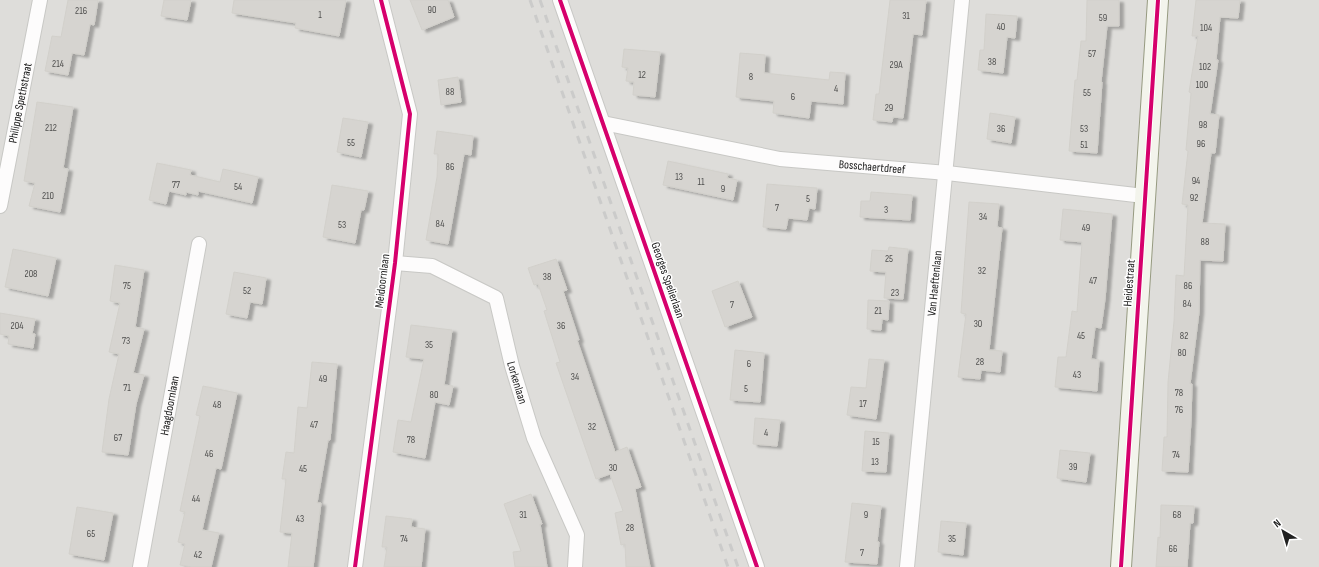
<svg xmlns="http://www.w3.org/2000/svg" width="1319" height="567" font-family="'Sofia Sans Condensed',sans-serif">
<defs>
<filter id="shadow"><feDropShadow dx="4.5" dy="2.5" stdDeviation="1" flood-color="#0004"/></filter>
</defs>
<rect width="100%" height="100%" fill="#efeee9"/>
<path fill="#deddda" d="M0,0H1319V567H0Z"/>
<path fill="#d6d4d0" stroke="#d2d0cb" filter="url(#shadow)" d="M68,0H98L94,25L90,24L84,55L72,53L68,75L45,71L52,36L61,37Z
M164,0H191L187,20L161,16Z
M234,0H346L339,36L295,28L296,23L232,13Z
M410,0H448L454,17L422,30Z
M890,0H926L922,35L913,34L903,118L893,117L892,122L873,120L876,94H879Z
M1087,0H1119V26H1107L1101,82H1102L1097,153L1069,151L1075,80H1077L1081,41H1086Z
M1196,0H1240L1238,18L1220,17L1216,60H1218L1210,114L1219,115L1215,153H1211L1202,223L1225,224L1223,261L1200,260L1199,312L1190,384H1192L1191,420L1188,472L1162,471L1164,437H1167L1168,382L1174,321L1176,275L1184,276L1188,205L1182,204L1188,151L1186,150L1191,93L1189,92L1198,36H1192Z
M986,14L1017,16L1015,38L1007,37L1003,73L978,70L980,50H984Z
M624,49L660,52L655,97L633,95L634,82L626,81L628,68L622,67Z
M740,53L765,55L764,73L829,80L830,72L845,73L843,104L811,101L809,118L773,113L774,101L736,97Z
M458,77L461,102L441,105L438,80Z
M37,102L73,107L63,168L68,169L60,212L29,206L35,183L24,181Z
M990,113L1015,117L1011,143L987,139Z
M343,118L368,122L361,157L337,152Z
M437,131L473,136L471,155L464,154L448,244L426,240L437,177L438,154H434Z
M668,161L728,174L727,178L737,180L733,200L663,185Z
M157,163L191,170L190,175L220,182L223,169L258,177L252,203L198,191V195L186,192V195L169,191L166,204L149,200Z
M767,184L817,188L815,209L809,208L807,220L788,218L786,229L763,227Z
M332,185L368,191L364,210H361L355,243L323,237Z
M871,192L912,195L910,220L860,217L861,201H870Z
M969,202L999,204L997,227L1002,228L989,350L1002,351L1000,372L981,370L980,379L958,377L966,314L961,313Z
M1063,209L1112,214L1105,299L1101,328L1095,327L1091,359L1099,360L1097,391L1055,387L1058,357H1066L1072,311L1077,312L1082,242L1060,240Z
M889,247L908,249L903,299L884,298L886,272L870,271L872,250L888,251Z
M13,249L56,258L48,296L5,287Z
M556,259L567,290L563,291L579,340H577L615,452L627,447L641,487L635,489L650,567H626L625,544L621,545L615,513L623,511L610,474L596,479L556,363L560,362L544,311L547,310L538,284L534,285L528,268Z
M115,265L144,270L135,327L144,329L133,373L144,375L136,404L128,455L102,452L109,399L119,354L109,352L120,303L110,301Z
M234,272L266,278L262,304L250,302L247,318L226,314Z
M738,281L752,317L725,327L712,291Z
M868,300L889,301L888,320L882,319L881,330L867,329Z
M0,313L35,319L32,334H35L33,348L8,344L9,336L0,334Z
M411,325L452,330L444,385L453,386L449,405L435,402L425,458L393,452L398,420L411,422L424,359L406,357Z
M735,350L764,353L760,402L730,400Z
M869,359L884,360L876,419L847,415L851,387L866,388Z
M312,362L337,364L330,440H328L317,503H321L313,567H288L292,533L280,532L286,479H282L286,452L294,453L298,407L307,408Z
M203,386L237,393L221,469L216,468L202,530L219,533L211,567H191L180,565L185,544L178,542L185,512L180,511L200,416L196,415Z
M755,418L780,420L777,446L753,444Z
M865,431L889,433L886,472L862,471Z
M1060,450L1090,453L1086,482L1057,478Z
M531,494L542,524H540L547,567H515L513,552L521,551L504,504Z
M852,503L881,506L877,542H879L877,564L845,562Z
M1161,505L1194,506L1193,523H1190L1187,567H1156L1158,537L1160,538Z
M77,507L113,513L104,560L69,554Z
M386,516L412,519L411,527L425,529L421,567H384L387,547H382Z
M941,521L966,523L963,555L938,552Z"/>
<g fill="none" stroke-linecap="round" stroke-linejoin="round">
<g stroke="#c8c8c5" stroke-width="16">
<g id="street">
<path d="M560,0L757,567"/>
<path id="s1" d="M603,123L780,159L947,173L1144,196"/>
<path id="s2" d="M0,206L40,0"/>
<path id="s3" d="M395,263L432,266L496,298L512,366L534,438L577,535L575,567"/>
<path id="s4" d="M140,567L199,244"/>
<path d="M355,567L395,263L410,114L381,0"/>
<path id="s5" d="M907,567L962,0"/>
</g>
</g>
<g stroke="#969a80" stroke-width="22">
<path id="secondary" d="M1121,567L1158,0"/>
</g>
<use href="#street" stroke="#fdfcfc" stroke-width="14"/>
<use href="#secondary" stroke="#f3f4ec" stroke-width="20"/>
<path stroke="#cbcbca" stroke-width="3" stroke-dasharray="8 8" stroke-linecap="butt" d="M530,0L728,567
M540,0L738,567"/>
<g stroke="#fff" stroke-width="6">
<path id="cycleway" d="M560,0L757,567
M355,567L395,263L410,114L381,0
M1121,567L1158,0"/>
</g>
<use href="#cycleway" stroke="#d6006c" stroke-width="4"/>
</g>
<g text-anchor="middle" stroke-width="3" stroke-linejoin="round" paint-order="stroke">
<g font-size="10" fill="#4e4e4d">
<text x="432" y="13">90</text>
<text x="81" y="14">216</text>
<text x="320" y="18">1</text>
<text x="906" y="19">31</text>
<text x="1103" y="21">59</text>
<text x="1001" y="30">40</text>
<text x="1206" y="31">104</text>
<text x="1092" y="57">57</text>
<text x="992" y="65">38</text>
<text x="58" y="67">214</text>
<text x="896" y="68">29A</text>
<text x="1205" y="70">102</text>
<text x="642" y="78">12</text>
<text x="751" y="80">8</text>
<text x="1202" y="88">100</text>
<text x="836" y="92">4</text>
<text x="450" y="95">88</text>
<text x="1087" y="96">55</text>
<text x="793" y="100">6</text>
<text x="889" y="111">29</text>
<text x="1203" y="128">98</text>
<text x="51" y="131">212</text>
<text x="1001" y="132">36</text>
<text x="1084" y="132">53</text>
<text x="351" y="146">55</text>
<text x="1201" y="147">96</text>
<text x="1084" y="148">51</text>
<text x="450" y="170">86</text>
<text x="679" y="180">13</text>
<text x="1196" y="184">94</text>
<text x="701" y="185">11</text>
<text x="176" y="188">77</text>
<text x="238" y="190">54</text>
<text x="723" y="192">9</text>
<text x="48" y="199">210</text>
<text x="1194" y="201">92</text>
<text x="808" y="202">5</text>
<text x="777" y="211">7</text>
<text x="886" y="213">3</text>
<text x="983" y="220">34</text>
<text x="440" y="227">84</text>
<text x="342" y="228">53</text>
<text x="1086" y="231">49</text>
<text x="1205" y="245">88</text>
<text x="889" y="262">25</text>
<text x="982" y="274">32</text>
<text x="31" y="277">208</text>
<text x="547" y="280">38</text>
<text x="1093" y="284">47</text>
<text x="127" y="289">75</text>
<text x="1188" y="289">86</text>
<text x="247" y="294">52</text>
<text x="895" y="296">23</text>
<text x="1187" y="307">84</text>
<text x="732" y="308">7</text>
<text x="878" y="314">21</text>
<text x="978" y="327">30</text>
<text x="17" y="329">204</text>
<text x="561" y="329">36</text>
<text x="1081" y="339">45</text>
<text x="1184" y="339">82</text>
<text x="126" y="344">73</text>
<text x="429" y="348">35</text>
<text x="1182" y="356">80</text>
<text x="980" y="365">28</text>
<text x="749" y="367">6</text>
<text x="1077" y="378">43</text>
<text x="575" y="380">34</text>
<text x="323" y="382">49</text>
<text x="127" y="391">71</text>
<text x="746" y="392">5</text>
<text x="1179" y="396">78</text>
<text x="434" y="398">80</text>
<text x="863" y="407">17</text>
<text x="217" y="408">48</text>
<text x="1179" y="413">76</text>
<text x="314" y="428">47</text>
<text x="592" y="430">32</text>
<text x="766" y="436">4</text>
<text x="118" y="441">67</text>
<text x="411" y="443">78</text>
<text x="876" y="445">15</text>
<text x="209" y="457">46</text>
<text x="1176" y="458">74</text>
<text x="875" y="465">13</text>
<text x="1073" y="470">39</text>
<text x="613" y="471">30</text>
<text x="303" y="472">45</text>
<text x="196" y="502">44</text>
<text x="523" y="518">31</text>
<text x="866" y="518">9</text>
<text x="1177" y="518">68</text>
<text x="300" y="522">43</text>
<text x="630" y="531">28</text>
<text x="91" y="537">65</text>
<text x="404" y="542">74</text>
<text x="952" y="542">35</text>
<text x="1173" y="552">66</text>
<text x="862" y="556">7</text>
<text x="198" y="558">42</text>
</g>
<g font-size="12" fill="#212121" stroke="#fff">
<text dy="4" stroke="none"><textPath href="#s2" startOffset="105">Philippe Spethstraat</textPath></text>
<text dy="4" stroke="none"><textPath href="#s1" startOffset="273">Bosschaertdreef</textPath></text>
<text transform="translate(668 280) rotate(71)" y="4">Georges Spelierlaan</text>
<text transform="translate(382 281) rotate(-83)" y="4">Meidoornlaan</text>
<text transform="translate(1129 283) rotate(-86)" y="4">Heidestraat</text>
<text dy="4" stroke="none"><textPath href="#s5" startOffset="285">Van Haeftenlaan</textPath></text>
<text dy="4" stroke="none"><textPath href="#s3" startOffset="196">Lorkenlaan</textPath></text>
<text dy="4" stroke="none"><textPath href="#s4" startOffset="164">Haagdoornlaan</textPath></text>
</g>
</g>
<g transform="translate(1283 531) rotate(322)" stroke="#ffffff" stroke-width="3" paint-order="stroke">
<path d="M0-3L7 15L0 10L-7 15Z" fill="#212121"/>
<text y="-6" font-size="11" font-weight="bold" text-anchor="middle" fill="#212121">N</text>
</g>
</svg>
